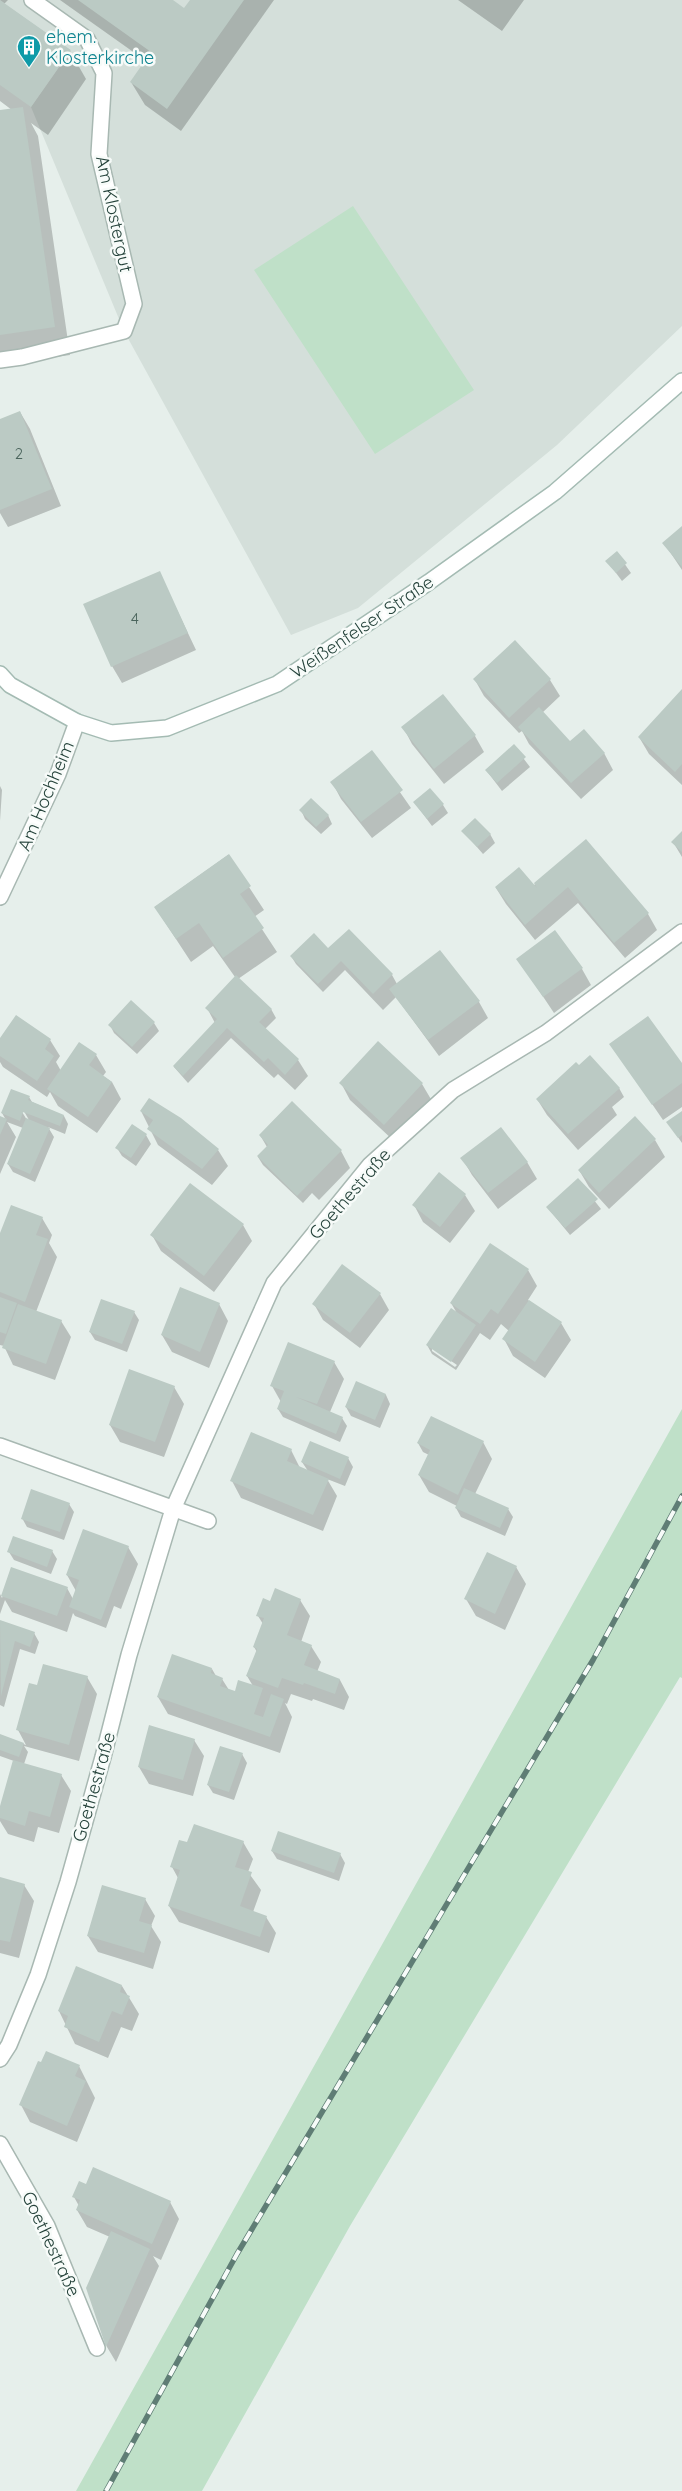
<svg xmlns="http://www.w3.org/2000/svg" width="682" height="2491" font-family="Quicksand,sans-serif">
<rect width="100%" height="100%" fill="#e6efeb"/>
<path fill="#d4dfda" d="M0,0H682V326L557,445L358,608L291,635L124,331L31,107L71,50Z"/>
<path fill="#bfe0c8" d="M353,206L474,390L375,454L254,270Z
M682,1409V1678L680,1677L350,2226L202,2491H76Z"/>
<path fill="#0003" fill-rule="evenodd" d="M0,0H8L4,4L70,51L86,79L48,135L31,123L38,136L70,355L0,365V111L12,110L0,101Z
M60,0H171L184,10L191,0H274L181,131L145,105L131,82L146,61Z
M458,0H524L502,31Z
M20,412L30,429L61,506L8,527L0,513V420Z
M682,528V570L664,543Z
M617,553L631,573L622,581L607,561Z
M159,572L196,650L122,683L112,666Z
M475,680H550L560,696L542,713L570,743L604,753L613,770L581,799L529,744L522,731L519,733L484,696Z
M682,691V785L649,754L639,737Z
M403,727L475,736L484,752L444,784L412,744Z
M514,746L530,767L502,791L486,770Z
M372,752L411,808L372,838L341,799L332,782Z
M0,786L2,790L0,821Z
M415,803L443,805L448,813L432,826Z
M301,810L328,815L332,824L321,834L305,819Z
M463,831L490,834L495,843L483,854Z
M682,833V857L673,842Z
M585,841L648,914L657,930L625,958L578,903L535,940L506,904L496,888L533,886Z
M228,855L264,910L254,917L277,952L238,979L271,1009L276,1018L265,1029L298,1060L308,1076L295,1090L278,1074L274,1078L231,1038L188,1083L174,1067L215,1023L207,1008L235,977L213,946L191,962L155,907Z
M291,956H334L392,975L397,984L479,1002L488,1018L439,1056L396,997L383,1010L345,970L323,992L296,964Z
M518,959L582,969L591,985L554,1013Z
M154,1023L159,1031L137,1054L114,1033L110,1025Z
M0,1040H50L60,1056L56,1062L61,1071L80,1044L96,1055L106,1072L103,1076L112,1082L121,1099L97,1133L58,1106L50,1092L47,1097L3,1067L0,1062Z
M378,1043L422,1084L432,1101L394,1141L350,1100L341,1083Z
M611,1044L682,1065V1107L663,1120Z
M619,1088L624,1097L612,1107L617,1115L578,1150L547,1115L537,1099Z
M29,1097L32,1102L64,1116L68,1124L65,1134L48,1127L54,1137L35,1182L13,1172L8,1164L23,1128L7,1122L16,1137L0,1174V1117L6,1120L2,1113ZM21,1106L29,1120H27L19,1107Z
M141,1111L218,1150L228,1166L212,1185L158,1145Z
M682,1112V1143L673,1130Z
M132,1125L146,1135L151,1144L136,1166L122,1156L117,1148Z
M260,1135L341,1151L350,1168L319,1200L312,1193L303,1203L263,1165L258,1157L267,1147Z
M655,1140L665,1157L609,1209L589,1187L579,1170Z
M462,1158L527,1162L537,1179L498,1209L472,1175Z
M578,1180L601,1209L570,1235L547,1207Z
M465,1195L475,1211L450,1243L423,1222L414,1205Z
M42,1218L52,1235L49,1243L57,1257L36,1312L61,1321L71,1337L55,1380L13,1365L4,1346L0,1345V1237Z
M243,1225L252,1241L214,1292L161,1251L152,1235Z
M528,1270L537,1286L528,1300L561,1323L571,1340L545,1378L513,1356L504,1339L509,1331L501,1324L490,1340L480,1333L456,1370L432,1354L427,1345L458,1315L451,1303ZM432,1348L457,1365L455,1367L432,1351Z
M380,1294L389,1310L360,1348L323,1320L314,1304Z
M219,1304L228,1321L209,1368L172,1352L162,1335Z
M134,1312L139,1320L127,1352L95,1340L90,1332Z
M334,1362L344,1379L330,1412L342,1418L347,1426L340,1442L283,1417L278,1409L281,1402L272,1386Z
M357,1383L386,1395L390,1404L380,1428L351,1416L346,1407Z
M174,1387L184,1404L164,1457L120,1442L110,1425Z
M483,1442L492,1459L475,1494L508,1509L513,1517L505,1536L461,1517L456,1508L457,1506L429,1492L419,1475L429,1455L423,1452L418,1443Z
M291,1450L300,1468L308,1471L302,1462L348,1458L353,1467L345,1486L327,1479L337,1496L323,1531L241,1498L232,1481Z
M69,1504L74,1512L64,1540L27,1527L22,1518Z
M128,1547L138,1564L121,1609L114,1606L106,1628L75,1616L73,1613L67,1632L12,1612L5,1600L0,1614V1594L2,1598L12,1569L67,1588L73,1599L76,1591L67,1575Z
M52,1551L57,1559L51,1574L14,1560L9,1552Z
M516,1567L526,1584L505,1630L476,1616L466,1599Z
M300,1600L310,1616L301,1642L311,1646L321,1662L317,1672L340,1680L349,1697L344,1710L313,1699L312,1701L291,1694L287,1704L285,1703L292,1717L280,1753L168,1714L158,1697L212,1669L216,1676L222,1679L229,1690L235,1692L253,1686L247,1676L257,1652L254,1647L263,1624L258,1616L271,1602Z
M0,1621L34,1633L39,1642L35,1654L20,1649L4,1707L0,1705Z
M87,1677L97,1694L79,1761L24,1746L28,1752L24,1764L61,1775L71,1791L59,1833L38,1827L34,1842L8,1834L0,1821V1811L14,1761L0,1756V1735L26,1745L18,1730L38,1686Z
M194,1740L204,1756L193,1796L149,1784L139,1767Z
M242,1754L247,1763L234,1800L213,1793L208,1785Z
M243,1842L253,1859L248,1872L261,1890L253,1912L266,1917L276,1933L269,1953L179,1922L169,1906L178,1878L172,1867L188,1844Z
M272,1851L340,1854L345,1863L339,1881L277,1859Z
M0,1878L24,1885L34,1901L19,1958L0,1953Z
M145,1899L155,1916L151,1926L161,1942L153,1969L98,1952L88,1936Z
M122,1986L139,2014L132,2031L121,2027L108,2058L75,2044L59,2011Z
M79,2066L95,2098L77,2142L30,2122L21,2105Z
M74,2197L170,2202L179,2219L161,2260L153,2256L159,2266L116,2362L107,2347L88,2288L110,2237L87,2227L77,2210L79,2206Z"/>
<path fill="#bbcac4" d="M0,0L71,50L31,107L0,85Z
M78,0H173L184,8L190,0H244L167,109L130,82L151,52Z
M23,107L55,327L0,335V110Z
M20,411L52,489L0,510V419Z
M682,526V567L662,543Z
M617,551L627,563L616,573L605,561Z
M160,571L188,633L111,667L83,604Z
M515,640L551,679L509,718L473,679Z
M682,689V764L675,772L638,737Z
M443,694L476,735L434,769L401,727Z
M539,707L570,741L584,729L605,753L571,783L518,727Z
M514,744L526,757L497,783L485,770Z
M372,750L403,790L361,822L330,782Z
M430,788L444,804L427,819L413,802Z
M311,798L329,815L316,827L299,810Z
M475,818L491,834L477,847L461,831Z
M682,831V852L671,842Z
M586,839L649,913L614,943L568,887L525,925L495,887L519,867L537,888L534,883Z
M229,854L251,886L240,894L264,928L223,958L199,923L176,939L154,907Z
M349,929L393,974L373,994L341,961L318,984L290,956L314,933L328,948Z
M555,930L583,968L543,997L516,959Z
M440,950L480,1001L428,1040L389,989Z
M236,975L272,1009L259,1022L299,1059L285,1075L268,1058L264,1062L227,1028L183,1076L173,1066L217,1019L205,1008Z
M131,1000L155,1022L132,1047L108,1025Z
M16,1015L51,1039L45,1049L54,1056L37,1081L0,1056V1038Z
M648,1016L682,1063V1083L652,1105L609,1044Z
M378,1041L423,1083L384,1125L339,1083Z
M79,1042L97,1054L89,1065L112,1082L88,1117L47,1089Z
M590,1055L620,1088L568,1134L536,1099L576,1062L579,1065Z
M11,1089L30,1096L28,1100L64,1115L60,1126L23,1112L20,1121L1,1113Z
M149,1098L181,1118L219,1149L202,1169L147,1129L153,1120L140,1111Z
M292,1101L342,1150L297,1196L257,1156L268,1145L259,1135Z
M682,1111V1135L678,1138L666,1122Z
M0,1116L7,1119L0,1135Z
M635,1116L656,1139L599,1193L578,1170Z
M26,1118L50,1128L30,1174L7,1164Z
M132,1124L147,1134L131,1158L115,1148Z
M501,1127L528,1162L488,1193L460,1158Z
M439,1172L466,1194L440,1227L412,1205Z
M578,1178L598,1199L565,1228L546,1207Z
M190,1183L244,1224L204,1276L150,1235Z
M11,1205L43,1217L36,1235L48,1239L25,1302L0,1292V1233Z
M490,1243L529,1269L498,1314L491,1309L480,1324L450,1303Z
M342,1264L381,1293L350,1333L312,1304Z
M180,1287L220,1303L200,1352L161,1335Z
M0,1297L17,1303L6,1334L0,1332Z
M101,1299L135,1311L122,1344L89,1332Z
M529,1300L562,1322L535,1362L502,1339Z
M18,1304L62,1320L46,1364L2,1348Z
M451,1308L476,1325L451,1362L426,1345Z
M288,1342L335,1361L317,1404L296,1397L343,1417L336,1434L277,1409L284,1391L270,1386Z
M129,1369L175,1386L155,1442L109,1425Z
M356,1381L386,1394L375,1420L345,1407Z
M431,1416L484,1441L458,1495L418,1475L430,1450L417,1443Z
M251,1432L292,1449L287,1461L329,1479L313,1515L230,1481Z
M310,1441L349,1457L340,1479L301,1462Z
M464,1488L509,1508L500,1528L455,1508Z
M31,1489L70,1503L60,1532L21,1519Z
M83,1529L129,1546L101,1620L69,1607L79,1580L66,1575Z
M13,1536L53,1550L47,1567L7,1552Z
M487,1552L517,1566L495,1614L464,1599Z
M11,1567L68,1587L57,1616L1,1596Z
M275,1588L301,1599L287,1635L312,1645L304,1665L340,1679L335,1694L304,1683L303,1685L282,1678L278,1688L246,1676L257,1649L253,1647L264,1618L256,1616L263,1598L270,1601Z
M0,1620L35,1632L30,1647L15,1641L1,1696Z
M172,1654L212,1668L211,1673L223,1678L220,1686L235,1691L238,1680L263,1688L254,1714L263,1717L271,1694L284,1699L270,1737L157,1697Z
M43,1664L88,1676L69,1745L16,1730L29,1683L37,1685Z
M149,1725L195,1739L183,1780L138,1767Z
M0,1734L24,1743L19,1757L0,1750Z
M220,1746L243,1753L229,1792L207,1785Z
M13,1760L62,1774L50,1817L29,1811L25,1826L0,1818V1806Z
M194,1824L244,1841L235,1867L252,1872L240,1906L267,1916L260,1937L168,1906L180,1870L170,1867L179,1840L187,1842Z
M278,1831L341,1853L334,1873L271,1851Z
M0,1877L25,1884L10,1942L0,1940Z
M102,1885L146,1898L139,1921L152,1925L144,1953L87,1936Z
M76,1966L122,1985L120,1992L130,1996L122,2015L112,2011L99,2042L64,2027L68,2016L58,2011Z
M46,2051L80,2065L75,2076L86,2081L67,2126L19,2105L38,2061L41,2062Z
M93,2167L171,2201L152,2244L76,2210L80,2200L72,2197L79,2181L86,2184Z
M111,2231L150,2249L106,2347L86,2288Z"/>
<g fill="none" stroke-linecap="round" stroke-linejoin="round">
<g stroke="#a8b8b2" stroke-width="18">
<path id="lane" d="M0,360L22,357L124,331L134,304L99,154L104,73L87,39L32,0"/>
</g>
<g stroke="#a8b8b2" stroke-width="18">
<path id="street" d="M0,897L58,774L77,722
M0,1446L208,1521
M0,2059L9,2045L38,1975L68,1882L103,1757L129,1655L173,1509L274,1283L370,1165L453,1090L546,1033L682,932
M0,2144L47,2226L97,2348"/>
</g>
<g stroke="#a4bbb3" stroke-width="18">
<path id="secondary" d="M0,674L10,685L77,722L111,733L167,728L277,684L429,582L555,492L682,381"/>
</g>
<use href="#lane" stroke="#fff" stroke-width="15"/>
<use href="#street" stroke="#fff" stroke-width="15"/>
<use href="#secondary" stroke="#fff" stroke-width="15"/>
<g stroke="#5f7d75" stroke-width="5.5">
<path id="rail" d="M106,2491L237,2254L593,1660L682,1496"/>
</g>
<use href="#rail" stroke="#f7fbf9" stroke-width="4" stroke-dasharray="11" stroke-linecap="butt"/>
</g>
<defs>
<g id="building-pin" transform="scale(1.25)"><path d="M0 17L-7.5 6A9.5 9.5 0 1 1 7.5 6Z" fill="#0f9aa8" stroke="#f7fbf9"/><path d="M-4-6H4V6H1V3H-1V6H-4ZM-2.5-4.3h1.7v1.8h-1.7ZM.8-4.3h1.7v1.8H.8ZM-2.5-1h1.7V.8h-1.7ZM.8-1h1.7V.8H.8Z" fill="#fff"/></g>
</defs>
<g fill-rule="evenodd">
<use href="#building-pin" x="29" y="47"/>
</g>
<g text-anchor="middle" stroke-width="5" stroke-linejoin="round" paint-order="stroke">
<g font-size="15" fill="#4a645c">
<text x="19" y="459">2</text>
<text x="135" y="624">4</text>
</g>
<g font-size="18" fill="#0d838f" stroke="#f7fbf9" text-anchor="start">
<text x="46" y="43">ehem.<tspan x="46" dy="21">Klosterkirche</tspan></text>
</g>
<g font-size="18" fill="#24423a" stroke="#f7fbf9">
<text transform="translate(114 214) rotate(78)" y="6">Am Klostergut</text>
<text transform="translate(362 627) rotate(-34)" y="6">Weißenfelser Straße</text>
<text transform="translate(46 796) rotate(-67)" y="6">Am Hochheim</text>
<text transform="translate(350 1194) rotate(-49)" y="6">Goethestraße</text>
<text transform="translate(94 1787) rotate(-74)" y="6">Goethestraße</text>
<text transform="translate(51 2244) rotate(65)" y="6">Goethestraße</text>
</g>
</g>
</svg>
